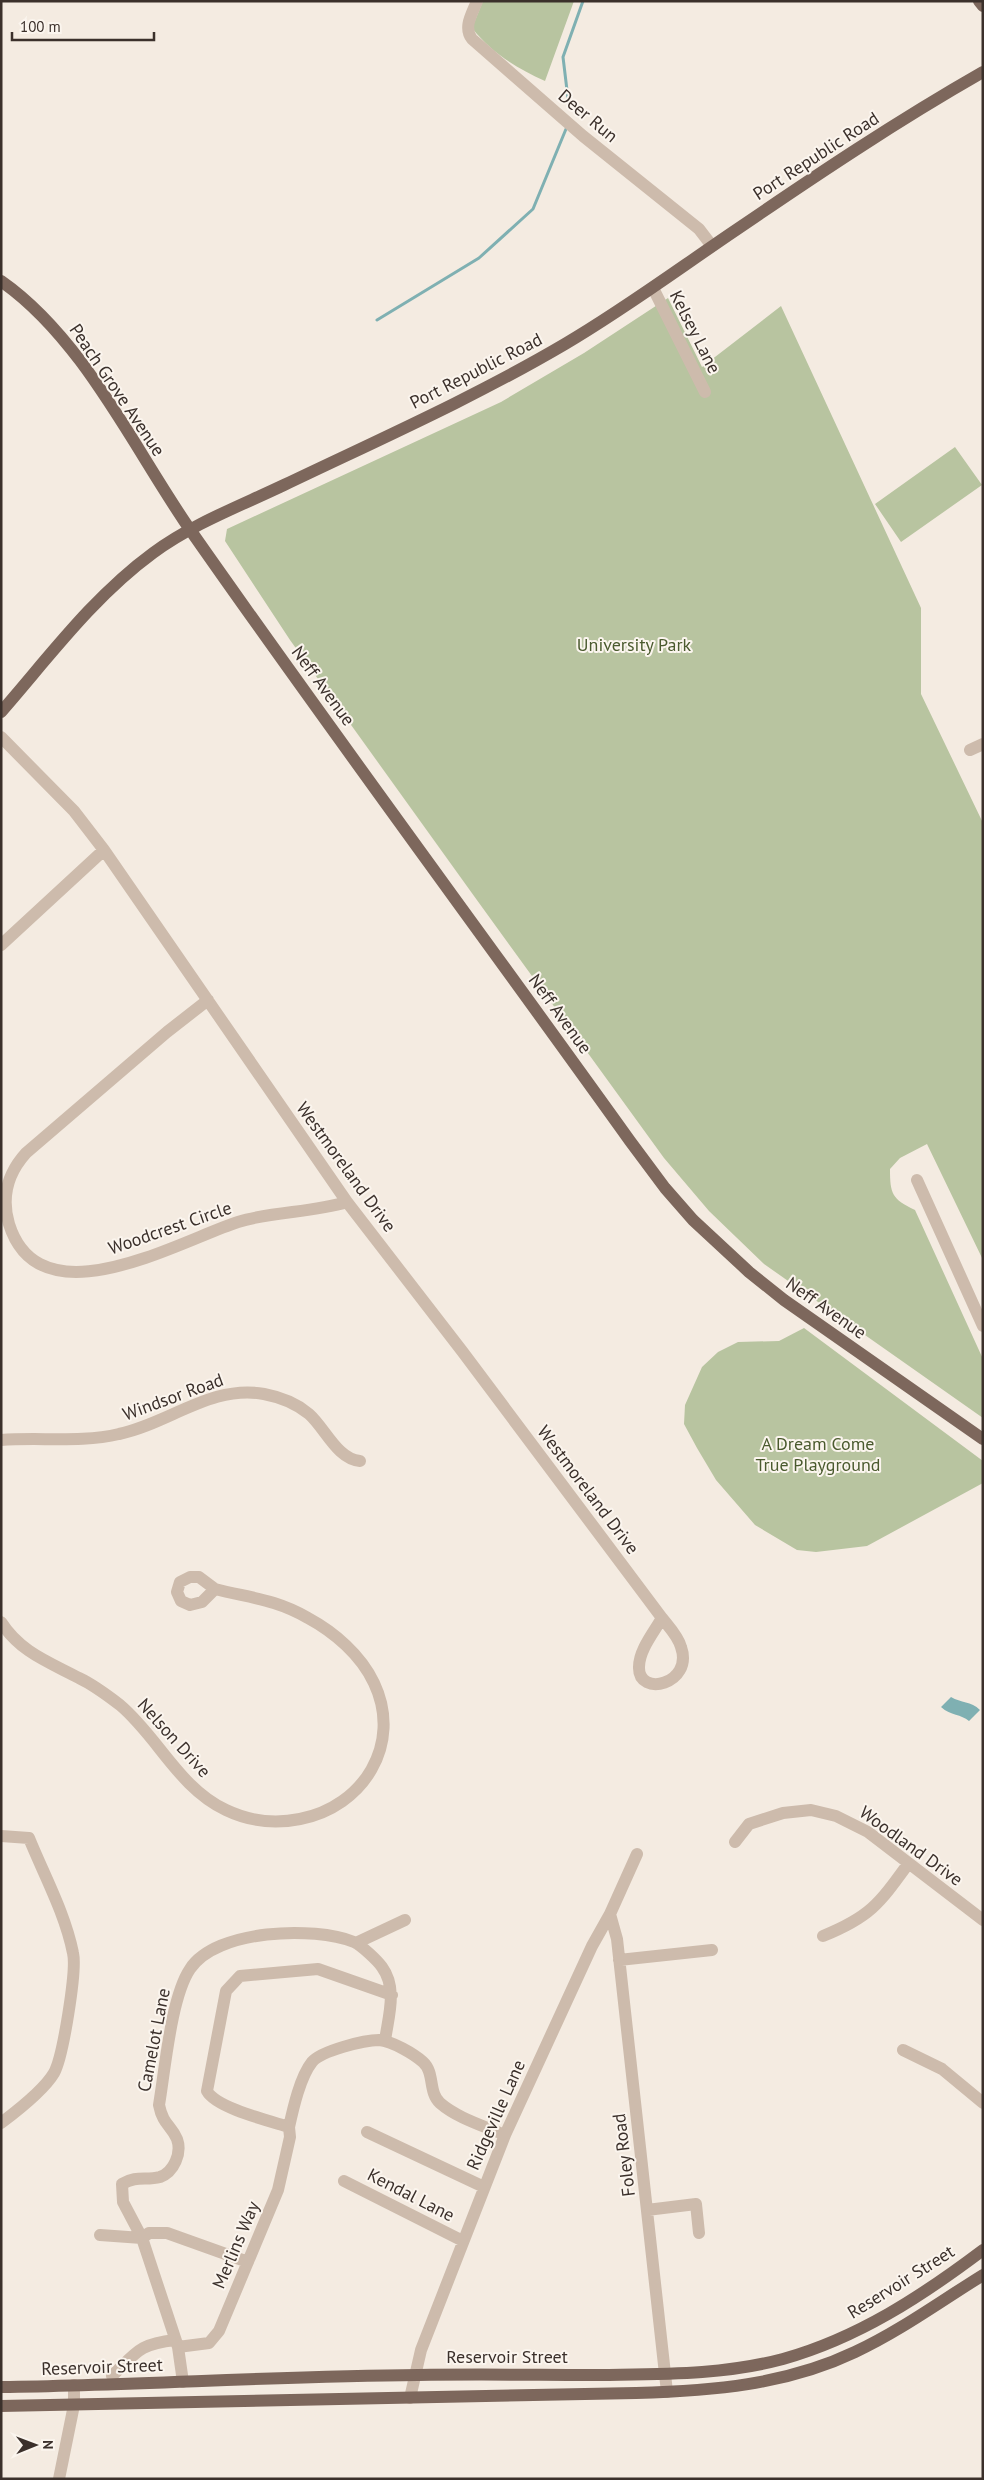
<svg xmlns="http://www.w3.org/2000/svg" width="984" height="2480" font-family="'PT Sans',sans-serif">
<rect width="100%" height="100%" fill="#f4ebe1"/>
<path fill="#b8c4a0" d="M483,1H574L545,81C516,68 492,53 472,28Z
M668,298L702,367L781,306L921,608V694L983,823V1260L927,1144L900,1158L890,1169C890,1194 892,1199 915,1210L983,1359V1418L764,1264L709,1211L664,1158L474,896L290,640L225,541L227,529L501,402L584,353Z
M955,447L982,485L901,542L875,504Z
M804,1328L983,1461V1483L867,1546L816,1552L797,1550L755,1525L716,1480L697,1448L684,1424L685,1405L702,1367L718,1352L738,1342L779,1341Z"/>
<path fill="#7fb0b2" d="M951,1697C961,1703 971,1701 980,1710L969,1721C961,1714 951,1716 941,1707Z"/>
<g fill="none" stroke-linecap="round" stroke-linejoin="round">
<path stroke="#7fb0b2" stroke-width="3" d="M569,107L563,57L583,1
M377,320L479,258L533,209L566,129"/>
<path stroke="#cdbbac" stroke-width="12" d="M477,1C472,14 463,27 472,39L583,136L699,229L712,246
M653,288L705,392
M1,737L74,811L104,850L347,1202L462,1351L662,1618
M970,750L983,744
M1,945L104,850
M208,1000L167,1032L26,1153C8,1173 1,1197 9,1224C40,1323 179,1241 238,1222C273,1211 311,1213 347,1202
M917,1180L983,1326
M1,1440C40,1437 81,1443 119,1434C168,1424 212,1384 264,1394C280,1397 296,1403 309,1414C325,1428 337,1459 360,1461
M190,1577H199L215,1589L202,1602L190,1605L181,1601L177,1592L180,1582Z
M662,1618C669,1627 678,1636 681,1647C694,1684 638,1698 639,1667C639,1650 654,1632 662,1618Z
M1,1622C20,1652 49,1662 79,1678C94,1685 107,1695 120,1705C158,1737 179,1788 226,1810C249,1821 275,1824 300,1819C363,1807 403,1744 374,1683C361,1655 334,1632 308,1618C275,1599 250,1598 215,1589
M1,1836L29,1838C44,1875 65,1913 73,1953C77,1970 63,2057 54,2073C44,2090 17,2111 1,2123
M735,1842L749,1824L783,1813L811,1810L836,1816L868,1832L983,1920
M610,1914L617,1939L667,2392
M823,1936C870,1917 879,1904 908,1864
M356,1943L405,1920
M619,1960L712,1950
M392,1995L318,1969L240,1976L226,1991L207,2091C216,2108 270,2121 289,2127C293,2109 300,2077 312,2062C321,2051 364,2040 379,2040C392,2041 414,2054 423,2062C435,2073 428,2092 440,2103C457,2118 484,2126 505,2135
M903,2050L942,2069L983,2103
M367,2132L484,2187
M344,2181L463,2241
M647,2210L696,2204L699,2233
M100,2235L142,2238L149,2233H167L248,2262
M178,2347L209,2343L219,2331L278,2190L290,2137L289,2127
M112,2376C137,2352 139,2344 175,2340
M183,2382L178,2347L142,2238L123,2202L122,2184C137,2175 146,2181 160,2177C174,2172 182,2153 177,2139C171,2125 163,2125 159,2105C165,2070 171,1997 190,1969C216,1929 314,1926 354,1942C362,1946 377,1960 382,1967C398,1989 388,2017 385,2041
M410,2398L421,2350L505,2135L592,1946L610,1914L637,1854
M59,2479L74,2405V2385"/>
<path stroke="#7d675c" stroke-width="12" d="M979,1L983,6
M1,281C84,339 134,449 191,531C335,737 484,937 630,1141L665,1188L693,1220L749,1272L784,1300L983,1439
M1,712C49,657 93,597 153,553C192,524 240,506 284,485C378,440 475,397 565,344C623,310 677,270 733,232C815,176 897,121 983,72
M1,2387C140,2385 279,2376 418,2375C479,2374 540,2375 601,2375C663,2374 723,2375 783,2359C858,2338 922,2296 983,2250
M1,2406L636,2393C711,2391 786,2385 855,2352C900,2331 941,2301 983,2275"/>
</g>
<g text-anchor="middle" stroke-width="4" stroke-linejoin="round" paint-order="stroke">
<g font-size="18" fill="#3b302b" stroke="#fbf5ee">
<text transform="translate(588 116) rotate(40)" y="6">Deer Run</text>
<text transform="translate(816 156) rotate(-33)" y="6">Port Republic Road</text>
<text transform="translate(695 332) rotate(63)" y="6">Kelsey Lane</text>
<text transform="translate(476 371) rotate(-27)" y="6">Port Republic Road</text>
<text transform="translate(117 390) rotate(56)" y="6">Peach Grove Avenue</text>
<text transform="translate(323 686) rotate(54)" y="6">Neff Avenue</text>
<text transform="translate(560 1014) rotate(54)" y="6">Neff Avenue</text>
<text transform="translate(346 1167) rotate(54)" y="6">Westmoreland Drive</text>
<text transform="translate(170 1228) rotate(-19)" y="6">Woodcrest Circle</text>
<text transform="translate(826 1308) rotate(35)" y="6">Neff Avenue</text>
<text transform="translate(173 1397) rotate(-20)" y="6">Windsor Road</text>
<text transform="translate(588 1490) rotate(53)" y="6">Westmoreland Drive</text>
<text transform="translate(174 1738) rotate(48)" y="6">Nelson Drive</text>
<text transform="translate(911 1846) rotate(36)" y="6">Woodland Drive</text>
<text transform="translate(154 2040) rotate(-79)" y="6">Camelot Lane</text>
<text transform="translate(496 2115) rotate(-66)" y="6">Ridgeville Lane</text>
<text transform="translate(624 2155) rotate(-97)" y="6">Foley Road</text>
<text transform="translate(411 2195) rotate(27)" y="6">Kendal Lane</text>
<text transform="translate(236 2245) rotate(-67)" y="6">Merlins Way</text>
<text transform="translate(901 2282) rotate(-32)" y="6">Reservoir Street</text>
<text x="507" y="2363">Reservoir Street</text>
<text transform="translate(102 2367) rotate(-2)" y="6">Reservoir Street</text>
</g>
<g font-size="18" fill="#4a5a2e" stroke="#fbf5ee">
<text x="634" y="651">University Park</text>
<text x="818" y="1450">A Dream Come<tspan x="818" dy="21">True Playground</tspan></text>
</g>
</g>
<rect width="984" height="2480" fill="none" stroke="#3b302b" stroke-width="5"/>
<g transform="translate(35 2445) rotate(89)" stroke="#fbf5ee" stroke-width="4" paint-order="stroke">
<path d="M0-4L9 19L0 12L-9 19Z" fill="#3b302b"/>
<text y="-8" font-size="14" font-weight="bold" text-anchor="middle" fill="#3b302b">N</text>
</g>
<path d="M12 32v8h142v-8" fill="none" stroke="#3b302b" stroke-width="2.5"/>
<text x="20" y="32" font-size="15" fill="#3b302b" stroke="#fbf5ee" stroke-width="4" paint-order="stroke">100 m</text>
</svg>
